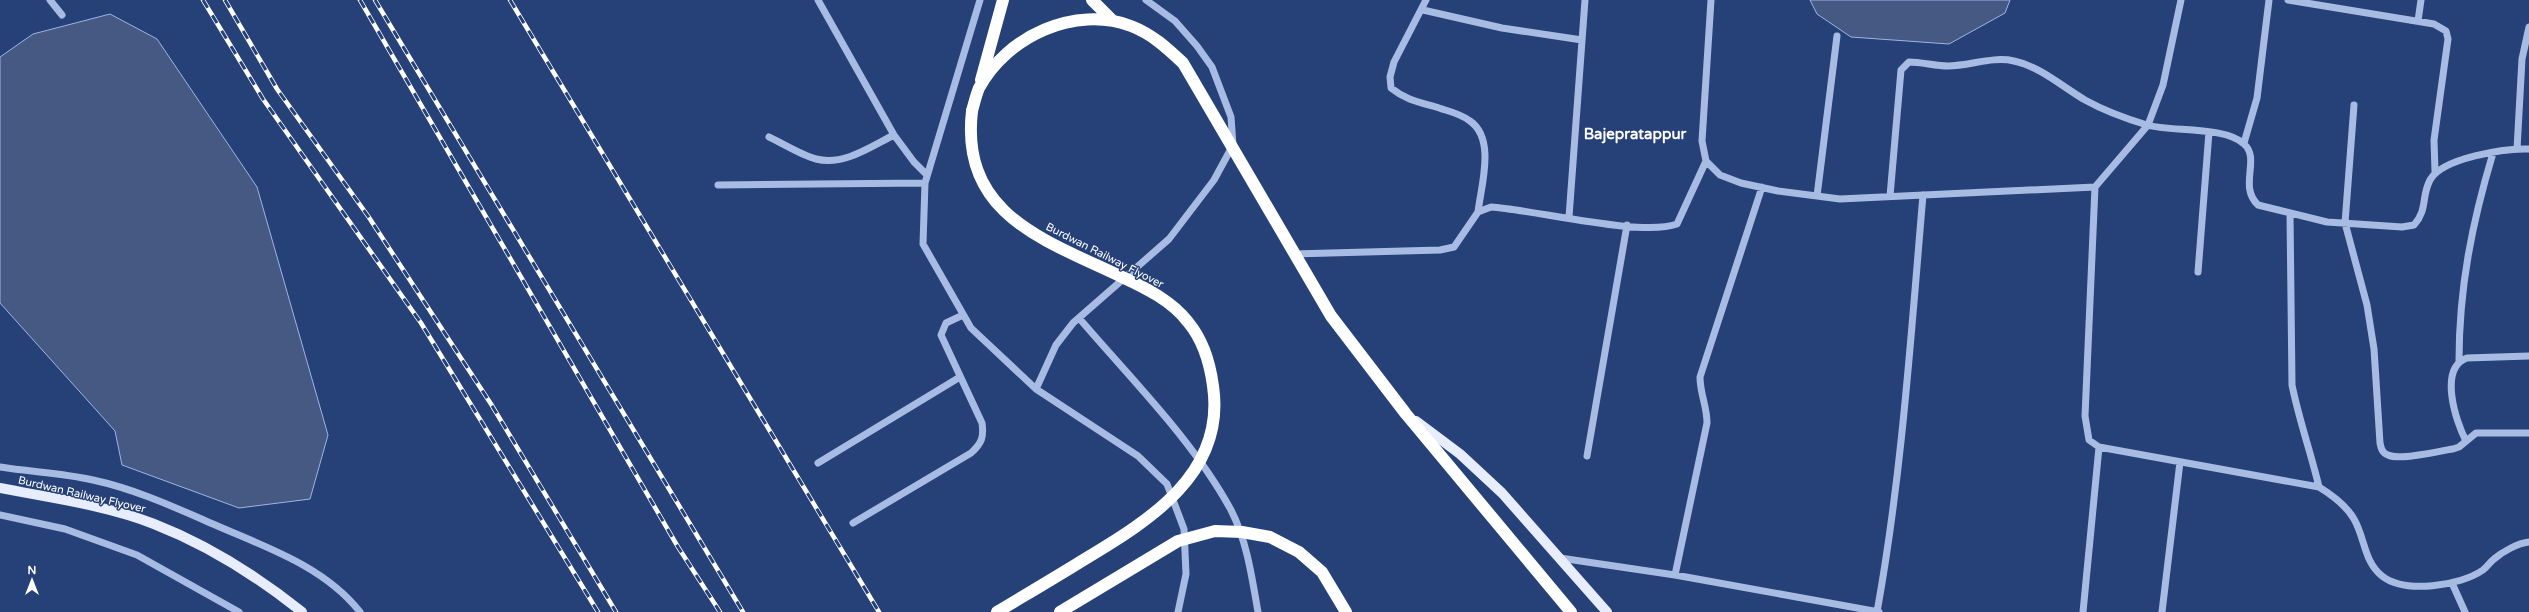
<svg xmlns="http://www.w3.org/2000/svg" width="2529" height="612" font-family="'Varela Round',sans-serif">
<rect width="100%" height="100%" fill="#264178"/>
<path fill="#455982" stroke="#9db6e3" d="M1810,0H2010L2005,13L1949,44L1851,37L1817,14Z
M110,14L157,39L257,187L328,435L310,499L239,508L122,465L115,431L0,303V57L33,34Z"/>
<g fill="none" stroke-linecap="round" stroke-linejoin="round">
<path stroke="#a8bce3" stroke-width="7" d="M50,0L62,15
M818,0L894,135L914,162L927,175
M980,0L925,183L923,244L971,328L1036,389L1138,456L1167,484L1184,529L1186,574L1178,612
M1426,0L1394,62L1390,77L1391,88C1406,100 1418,102 1436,107C1447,111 1460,113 1470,121C1496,139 1481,186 1478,212
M1711,0L1702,141L1706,161L1720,175L1741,183L1778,191L1840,199L2095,187L2148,125L2163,85L2181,0
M2288,0L2434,24L2446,31L2448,39L2434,140L2435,172
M1423,10L1502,28L1582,40
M2418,21L2421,0
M2354,105L2345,223L2367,305L2374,349L2380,443C2381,448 2382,453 2388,455C2400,461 2438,451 2453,449L2459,447L2476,433H2529
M769,137C784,144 801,155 816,159C844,166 870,147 894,135
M2244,143L2257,98L2269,0
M2517,149L2522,59L2529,27
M718,185L925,183
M2095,187L2085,416L2089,440L2099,447L2319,487C2332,495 2346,505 2354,519C2365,538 2364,562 2382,576C2405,594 2460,586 2483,570C2487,567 2490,562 2494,559C2502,552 2518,543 2529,542
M1817,196L1837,36
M1890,196L1901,70L1909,62C1922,62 1935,66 1948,66C1970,66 1992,56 2014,61C2039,66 2063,87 2085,100C2103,110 2127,119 2147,125C2171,132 2225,126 2244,144C2261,159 2238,186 2258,205L2327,222L2402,227L2414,225C2428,209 2421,197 2430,180C2442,158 2505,148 2529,149
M2290,214L2292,385C2299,420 2311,453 2319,487
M1569,217L1585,0
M1293,254L1440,250L1454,247L1478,212L1491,207C1535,210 1641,237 1677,224L1706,161
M2198,272L2209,132
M1079,318C1130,378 1193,440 1231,510C1247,541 1252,578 1258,612
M2459,361C2459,288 2472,223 2493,153
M1036,389L1056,345L1073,323L1169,239L1214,180L1233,145L1231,117L1212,67L1197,46L1175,21L1146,0
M2466,441C2456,422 2438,368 2467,358L2529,356
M1587,456L1627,225
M818,463L960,377
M0,467C31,472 63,473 93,480C135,489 174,507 213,524C265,547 324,566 360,612
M0,515L65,529L137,555L239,612
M853,523L971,453C982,443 984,437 982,423L941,335L946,323L963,315
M1560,558L1675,575L1879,612
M1675,575L1707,423C1707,406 1700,394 1700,377L1762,187
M2452,583L2465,612
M1877,612C1902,474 1911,334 1923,195
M2083,612L2099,447
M2162,612L2180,462"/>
<path stroke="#e7edfc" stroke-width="10" d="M1416,421L1460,454L1502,493L1607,612
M0,488C50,498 106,505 154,524C208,545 257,576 302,612"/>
<path stroke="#fff" stroke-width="12" d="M1092,0L1113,21
M981,80L1003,0
M972,111C974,104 976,95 979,88C1007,36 1075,5 1131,26C1152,34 1167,48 1183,63L1331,316L1406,414L1571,612"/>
<g stroke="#fff" stroke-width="4.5">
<path id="rail" d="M203,0L263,99L421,323L598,612
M225,0L277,89L368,216L491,404L616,612
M360,0L678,547L720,612
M375,0L743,612
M510,0L879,612"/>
</g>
<use href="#rail" stroke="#264178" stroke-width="3" stroke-dasharray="9" stroke-linecap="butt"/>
<path stroke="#fff" stroke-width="12" d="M972,111C960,215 1045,240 1122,277C1146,288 1172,301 1188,322C1203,340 1210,363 1213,386C1226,473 1150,520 1085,559C1056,577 1027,594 997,612
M1060,612L1178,541L1215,531L1242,532L1270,537L1299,552L1322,572L1346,612"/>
</g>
<g text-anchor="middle" stroke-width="3" stroke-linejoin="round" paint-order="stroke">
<g font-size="11" fill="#fff" stroke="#264178">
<text transform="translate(1105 255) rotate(27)" y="4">Burdwan Railway Flyover</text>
<text transform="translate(82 494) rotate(13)" y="4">Burdwan Railway Flyover</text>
</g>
<g font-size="15" font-weight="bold" fill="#fff" stroke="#264178">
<text x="1635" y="139">Bajepratappur</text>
</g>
</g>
<g transform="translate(32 580)" stroke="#264178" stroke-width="3" paint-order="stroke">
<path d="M0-3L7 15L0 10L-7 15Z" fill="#ffffff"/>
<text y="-6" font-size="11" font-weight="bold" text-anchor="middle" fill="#ffffff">N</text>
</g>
</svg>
